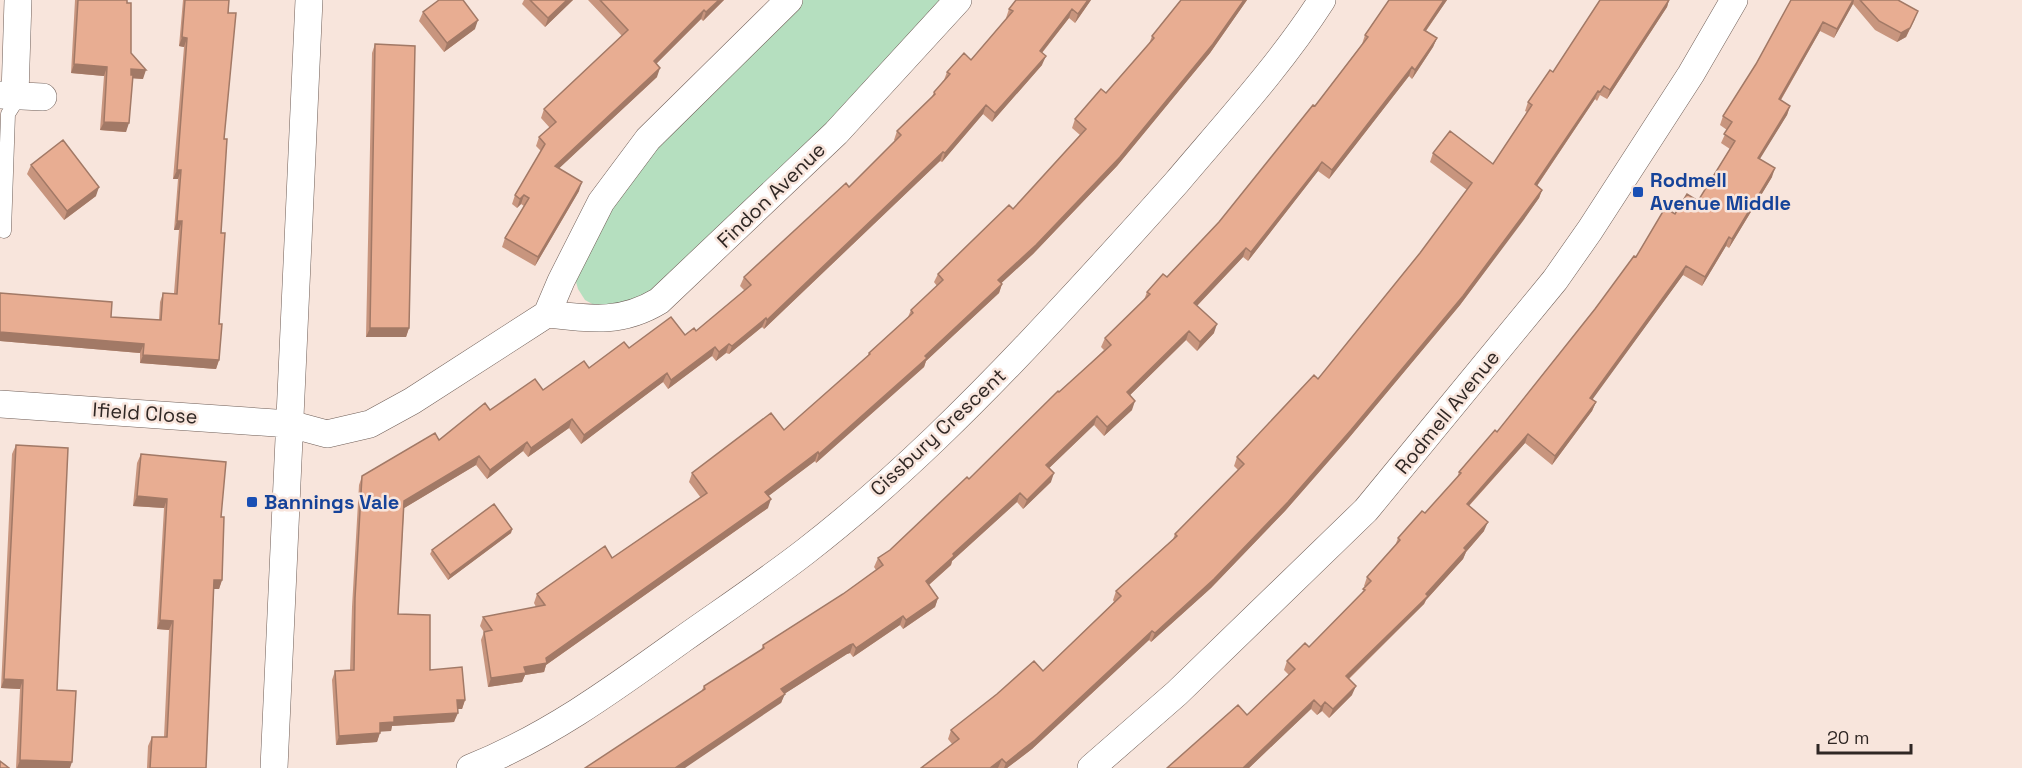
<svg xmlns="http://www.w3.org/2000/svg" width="2022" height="768" font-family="'Space Grotesk',sans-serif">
<rect width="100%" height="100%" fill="#f8e5dc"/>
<path fill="#b5dfbf" d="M800,0H944L855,97L662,288L637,303L598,307L585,300L578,289L576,282L577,277L609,211L658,147Z"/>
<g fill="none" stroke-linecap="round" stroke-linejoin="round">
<g stroke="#6f5e57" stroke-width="15">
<path id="service" d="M4,231L8,114L15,103V95"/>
</g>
<g stroke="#6f5e57" stroke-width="28">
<path id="minor" d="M0,95L43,97
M15,95L18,0
M547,314C590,319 621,324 659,301L836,133L958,0
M0,404L290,424L327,434L370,424L412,401L547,314L561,281L601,202L648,139L789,0
M274,768L309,0
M470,768C548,737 615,688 683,639C724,610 766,582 806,551C896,481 978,399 1056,315C1097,271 1137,227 1177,182C1226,124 1281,64 1322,0
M1091,768L1177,693L1366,510L1555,280L1590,230L1691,74L1734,0"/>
</g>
<use href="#service" stroke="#fff" stroke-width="14"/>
<use href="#minor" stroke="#fff" stroke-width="27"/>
</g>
<path fill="#c8957e" d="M75,0H127L131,53L143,79L132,78L126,132L100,130L104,76L71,73Z
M183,0H229L221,233L219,360L216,369L140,363V353L0,341V293L111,317L159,320L160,302L163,293H174L179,230H174L178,179H173L184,47L179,46Z
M524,0H573L545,27L522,4Z
M588,0H724L703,21L701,19L656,64L657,77L559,168L579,191L535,266L502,247L505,238L524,206L521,204L517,208L512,204L515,195L541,151L536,146L539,137L550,128L541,118L544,109L622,36Z
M1091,0L1075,23L1069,18L1042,53V65L992,122L983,114L942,162L940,161L764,329L762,327L729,354L726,353L716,361L712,356L668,389L663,382L581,444L569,428L528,457L523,451L487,479L476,465L404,508L398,614L430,670L465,700L462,709H457L454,722L392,726L391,731H380L377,742L336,745L332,680L335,671L350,670L352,607L359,485L362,476L439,440L490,410L543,390L629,348L685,335L696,331L745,291L740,286L744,277L849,187L895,141L894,140L897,131L932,97L934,92L944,80L947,72L971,60L1007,18H1006L1009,9Z
M1181,0H1247L1210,53L1117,166L1033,254L1001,283L1002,284L999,293L926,361L924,367L816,463L815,461L768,496V508L546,665L544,672L525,675L522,682L488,687L481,640L484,632L480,626L483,617L536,607L534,603L537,594L612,558L701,498L689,482L692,473L784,430L867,357L869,353L908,317L911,310L937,286L934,282L938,274L1013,209L1080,135L1072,128L1075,119L1106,93L1149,44L1152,36Z
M1389,0H1447L1426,31L1437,38L1433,47L1412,79L1409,76L1329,179L1318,171L1248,261L1243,257L1197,306L1214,333L1197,351L1186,340L1130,395L1132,410L1104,436L1094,425L1049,468L1051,482L1023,509L1017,502L952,561L951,565L929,585L938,598L935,607L903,629L900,625L853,657L850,653L847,654L784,694L781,703L702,690L704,686L761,650L763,645L843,594L876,570L874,567L878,558L890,550L969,479L1104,350L1101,347L1105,338L1144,300L1147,292L1167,277L1219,222L1315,106L1362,44L1365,35Z
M1669,0L1667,7L1607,99L1600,95L1597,101L1595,99L1537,186L1542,190L1539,198L1460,305L1348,439L1285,511L1211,588L1151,642L1149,640L1032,749L1007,768H921L952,744L948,739L951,730L1043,671L1114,602L1113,600L1116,591L1173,539L1175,534L1238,470L1234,466L1237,457L1318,379L1420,253L1467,190L1430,162L1433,153L1493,164L1527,112L1525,111L1528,102L1553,72Z
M1791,0H1898L1915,19L1906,37L1897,42L1875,30L1853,4L1834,38L1820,31L1781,100L1790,106L1787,115L1759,159L1772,177L1729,248L1726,246L1702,286L1683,275L1592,399L1596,402L1592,411L1552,465L1525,443L1469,506L1484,531L1466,552L1463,559L1426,600L1424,604L1349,679L1352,695L1329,718L1322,711L1317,715L1311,709L1249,768H1167L1247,715L1289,675L1284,670L1287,661L1309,647L1362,593L1365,587L1364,586L1367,577L1395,546L1398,538L1425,513L1457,478L1459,472L1497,432L1636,257L1675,214L1698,201L1730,149L1721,143L1727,130L1720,125L1723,116L1756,64Z
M423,12L475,29L444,52L419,21Z
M375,44L409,328L406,337H366L372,53Z
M31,165L96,196L64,220L27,174Z
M16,445L57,690L70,768H16L20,689L1,688L12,454Z
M141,454L221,517L222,580L219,589H214L206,768H147L148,746L152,737H164L169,630L157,629L164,508L133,506L137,463Z
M512,529L511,533L448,580L430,554L432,550Z"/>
<path fill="#a27966" d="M567,0H573L545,27L548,18Z
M719,0H724L703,21L706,12Z
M1088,0H1091L1075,23L1078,14Z
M1244,0H1247L1210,53L1117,166L1033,254L995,289L998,280Z
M1444,0H1447L1420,39L1424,30Z
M1669,0L1667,7L1607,99L1610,90Z
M1853,0H1854L1853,4L1834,38L1837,29Z
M1072,9L1069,18L1036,60L1040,51Z
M704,10L701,19L650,70L654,61Z
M1918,11L1906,37L1897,42L1901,33Z
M478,20L475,29L444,52L447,43Z
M1823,22L1820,31L1776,108L1779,99Z
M182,37L187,38L184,47L179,46Z
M1437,38L1433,47L1412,79L1415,70Z
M1046,56L1042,65L992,122L995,113Z
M74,64L107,67L104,76L71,73Z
M1412,67L1409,76L1329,179L1332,170Z
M660,68L657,77L552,175L555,166Z
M131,69L146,70L143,79L128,78Z
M1598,91L1595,99L1532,193L1535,184Z
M986,105L983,114L942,162L945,153Z
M1790,106L1787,115L1755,167L1758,158Z
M104,122L129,123L126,132L100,130Z
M943,152L940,161L764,329L767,320Z
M1322,162L1318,171L1248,261L1251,252Z
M1775,168L1772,177L1729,248L1732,239Z
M177,170H181L178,179H173Z
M582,182L579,191L535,266L538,257Z
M99,187L96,196L64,220L67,211Z
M1542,190L1539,198L1523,221L1460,305L1348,439L1285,511L1211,588L1151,642L1155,633Z
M524,195L521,204L517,208L520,199Z
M177,221H182L179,230H174Z
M1729,237L1726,246L1702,286L1705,277Z
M1246,248L1243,257L1191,312L1194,303Z
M1686,266L1683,275L1587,407L1590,398Z
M1002,284L999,293L926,361L924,367L816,463L819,454Z
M766,318L762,327L729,354L732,346Z
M1217,324L1214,333L1197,351L1200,342Z
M370,328H409L406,337H366Z
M1189,331L1186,340L1124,401L1127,392Z
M0,332L144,344L140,353L0,341Z
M729,344L726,353L716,361L719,352Z
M715,347L712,356L668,389L671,380Z
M143,355L219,360L216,369L140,363Z
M667,373L663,382L581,444L584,435Z
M1135,401L1132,410L1104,436L1107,427Z
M1596,402L1592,411L1552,465L1555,456Z
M1097,416L1094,425L1043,474L1046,465Z
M572,419L569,428L528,457L531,448Z
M1528,434L1525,443L1463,512L1467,504Z
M527,442L523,451L487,479L490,470Z
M818,452L815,461L762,501L765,492Z
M479,456L476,465L401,510L404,501Z
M1054,473L1051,482L1023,509L1027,500Z
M1020,493L1017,502L952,561L951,565L923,590L926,581L953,554Z
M137,496L167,499L164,508L133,506Z
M771,499L768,508L546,665L544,672L525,675L522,682L488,687L491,678L546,658Z
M1488,522L1484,531L1466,552L1463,559L1426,600L1424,604L1342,685L1346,676Z
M512,529L511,533L448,580L450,575Z
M214,580H222L219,589H211Z
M938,598L935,607L903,629L906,620Z
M903,616L900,625L853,657L856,648Z
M160,620L173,621L169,630L157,629Z
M1152,631L1149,640L1032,749L1007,768H1004L1006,763Z
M853,644L850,653L847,654L778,698L781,689L850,645Z
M4,679L23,680L20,689L1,688Z
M1356,686L1352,695L1329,718L1333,709Z
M785,694L781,703L685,768H675Z
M457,700H465L462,709H454Z
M1314,700L1311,709L1249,768H1243Z
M1325,702L1322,711L1317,715L1321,707Z
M458,713L454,722L392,726L391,731L376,732L380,723L394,717Z
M380,733L377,742L336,745L339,736Z
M1002,759L998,768H990Z
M20,760L72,762L70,768H17Z"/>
<path fill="#e8ad92" stroke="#a27966" stroke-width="1.5" d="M78,0H127V3H131V53L146,70L131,69V75H133L129,123L104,122L107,67L74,64Z
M185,0H229L228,13H236L224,139H227L221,233H225L219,324H222L219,360L143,355L144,344L0,332V293L112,302L111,317L161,320L163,293L177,294L182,221H177L181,170H177L187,38L182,37Z
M439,0H463L478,20L447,43L423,12Z
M530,0H567L548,18Z
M600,0H719L706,12L704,10L654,61L660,68L555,166L582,182L538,257L505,238L529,198L524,195L520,199L515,195L545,144L539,137L556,122L544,109L628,30Z
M1016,0H1088L1078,14L1072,9L1040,51L1046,56L995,113L986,105L945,153L943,152L767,320L766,318L732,346L729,344L719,352L715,347L671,380L667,373L584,435L572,419L531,448L527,442L490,470L479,456L404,501L398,614L430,615V670L462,667L465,700H457L458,713L394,717V722L380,723V733L339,736L335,671L354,670L355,598L362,476L435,433L439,440L485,403L490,410L535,379L543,390L584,361L589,368L624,342L629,348L671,317L685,335L694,328L696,331L751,285L744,277L846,183L849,187L901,135L897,131L935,94L934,92L950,74L947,72L964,53L971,60L1013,11L1009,9Z
M1181,0H1244L1213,44L1120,157L1036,245L998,280L1002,284L925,356L927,358L819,454L818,452L765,492L771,499L546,658L547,663L524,667L526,673L491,678L484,632L492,630L483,617L545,605L537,594L605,546L612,558L707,493L692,473L771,413L784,430L870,354L869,353L913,313L911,310L943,280L938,274L1009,205L1013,209L1086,129L1075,119L1101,89L1106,93L1154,38L1152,36Z
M1389,0H1444L1424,30L1437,38L1415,70L1412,67L1332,170L1322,162L1251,252L1246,248L1194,303L1217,324L1200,342L1189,331L1127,392L1135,401L1107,427L1097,416L1046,465L1054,473L1027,500L1020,493L953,554L954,556L926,581L938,598L906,620L903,616L856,648L853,644L850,645L815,667L781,689L785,694L675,768H585L705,689L704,686L764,648L763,645L843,594L883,565L878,558L890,550L967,477L969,479L1058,391L1059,392L1111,345L1105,338L1150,294L1147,292L1163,274L1167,277L1219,222L1313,105L1315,106L1368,37L1365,35Z
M1600,0H1669L1610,90L1604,86L1600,92L1598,91L1535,184L1542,190L1463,296L1351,430L1288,502L1214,579L1155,633L1152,631L1035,740L1006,763L1002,759L990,768H921L959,739L951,730L997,694L1034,661L1043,671L1121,596L1116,591L1177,536L1175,534L1244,464L1237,457L1314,375L1318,379L1420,253L1472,183L1433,153L1450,131L1493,164L1532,105L1528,102L1550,70L1553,72Z
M1791,0H1853L1837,29L1823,22L1779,99L1790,106L1758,158L1775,168L1732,239L1729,237L1705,277L1686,266L1590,398L1596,402L1555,456L1528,434L1467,504L1488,522L1464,548L1466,550L1426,594L1428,596L1346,676L1356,686L1333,709L1325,702L1321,707L1314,700L1243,768H1167L1238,705L1247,715L1295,669L1287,661L1305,643L1309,647L1365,590L1363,589L1371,581L1367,577L1400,540L1398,538L1422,511L1425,513L1461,473L1459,472L1495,430L1497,432L1595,309L1634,256L1636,257L1665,208L1675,214L1687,194L1698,201L1735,141L1724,134L1732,122L1723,116L1756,64Z
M1860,0H1898L1918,11L1910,28L1901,33L1879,21Z
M375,44L415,46L409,328H370Z
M63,140L99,187L67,211L31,165Z
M16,445L68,448L57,690L76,691L72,762L20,760L23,680L4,679Z
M141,454L226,462L221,517H224L222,580H214L206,768H150L152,737H167L173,621L160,620L167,499L137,496Z
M494,504L512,529L450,575L432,550Z
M0,761L9,768H0Z"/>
<g fill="#1a4fb4" stroke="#f8e5dc" stroke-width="2">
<rect x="1632" y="186" width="12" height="12" rx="3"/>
<rect x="246" y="496" width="12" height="12" rx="3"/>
</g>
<g text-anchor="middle" stroke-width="5" stroke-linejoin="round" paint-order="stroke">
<g font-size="20" font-weight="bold" fill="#164399" stroke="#f8e5dc" text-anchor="start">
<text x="1650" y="187">Rodmell<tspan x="1650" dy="23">Avenue Middle</tspan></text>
<text x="264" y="509">Bannings Vale</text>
</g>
<g font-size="20" fill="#2f2724" stroke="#f8e5dc">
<text transform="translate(771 195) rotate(-44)" y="7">Findon Avenue</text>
<text transform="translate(1447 412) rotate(-51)" y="7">Rodmell Avenue</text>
<text transform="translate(145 413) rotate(4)" y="7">Ifield Close</text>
<text transform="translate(938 432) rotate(-43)" y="7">Cissbury Crescent</text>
</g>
</g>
<path d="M1818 744v9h93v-9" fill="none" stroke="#2f2724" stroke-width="3"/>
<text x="1827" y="744" font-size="18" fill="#2f2724" stroke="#f8e5dc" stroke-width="4.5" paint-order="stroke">20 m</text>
</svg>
